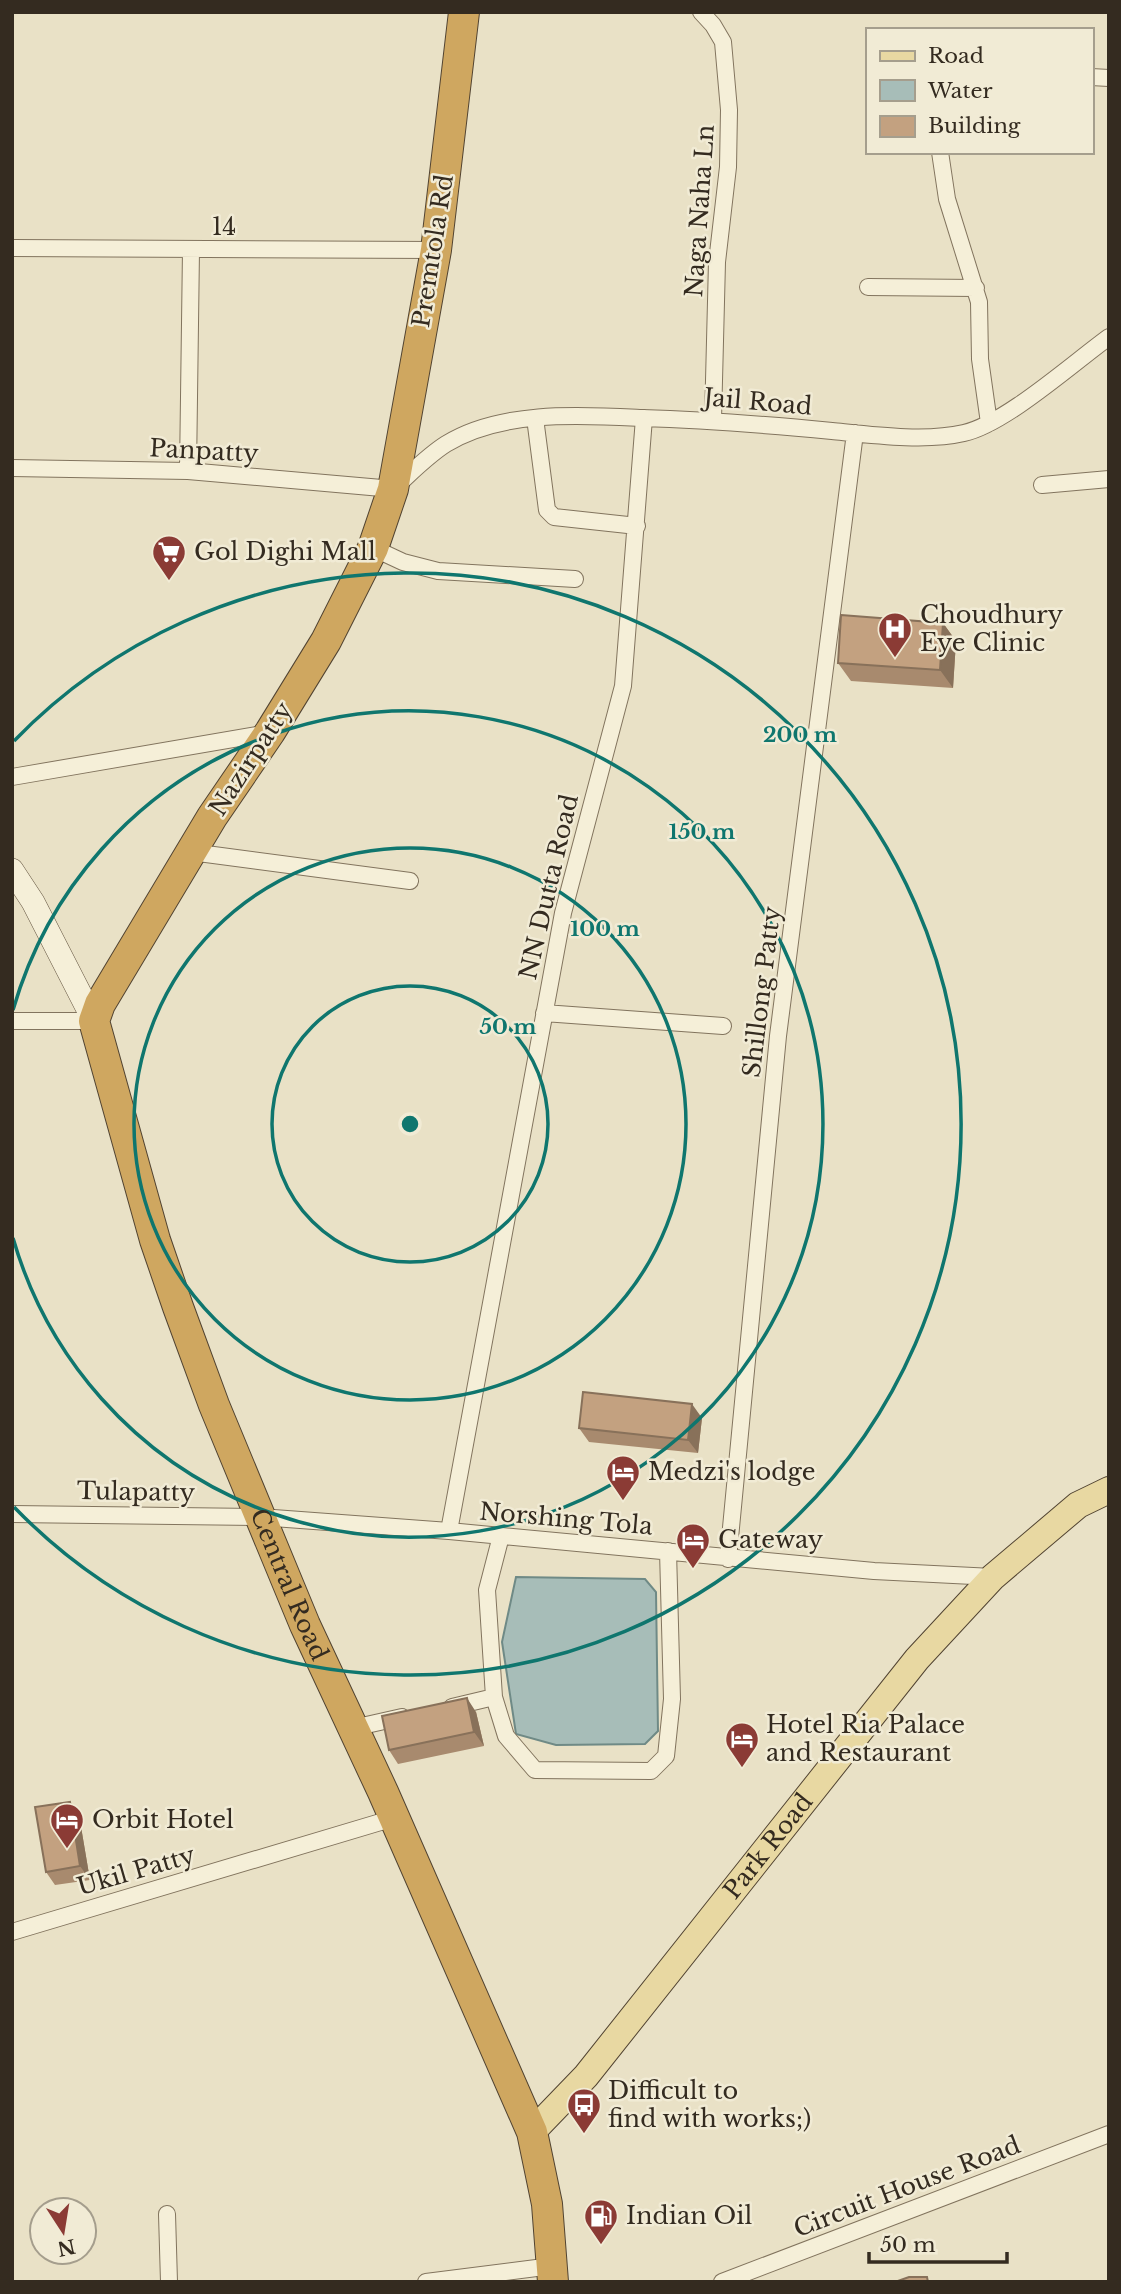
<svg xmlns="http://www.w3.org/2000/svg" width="1121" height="2294" font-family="'Libre Baskerville',serif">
<rect width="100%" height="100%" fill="#e9e1c6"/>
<path fill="#a7bdb8" stroke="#6f8a86" stroke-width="2" d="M516,1577L645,1579L656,1592L658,1731L645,1744L556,1745L516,1734L502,1642Z"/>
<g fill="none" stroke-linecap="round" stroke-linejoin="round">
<g stroke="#82745e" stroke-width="18">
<path id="street" d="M701,12L713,25L723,42L729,110L728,167L717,262L713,420
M1091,77L1109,78
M940,152L947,199L979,302L980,359L989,423
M12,248L436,250
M868,287L976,288
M535,418L547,510L554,517L637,526
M12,468L188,471L393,489C410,474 427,456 446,444C501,410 580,415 642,418C706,420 769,425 832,431C872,435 926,442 964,433C1005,424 1073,363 1109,337
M188,471L191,250
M1042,485L1109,479
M373,548L403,562L438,571L575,579
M12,777L268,733
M191,852L410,881
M544,1013L723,1026
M12,1021H94
M12,1514L260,1517L449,1531L874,1571L993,1577
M449,1531L563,913L623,686L644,418
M501,1536L487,1590L494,1697L506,1736L535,1770L651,1771L666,1756L672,1699L668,1551
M728,1559L778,1036L855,433
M452,1707L494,1697
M353,1728L402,1717
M12,1932L394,1818
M167,2214L169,2282
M426,2282L552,2266
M722,2282L1109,2134"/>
</g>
<g stroke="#645541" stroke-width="24">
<path id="secondary" d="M12,870L33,902L94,1021"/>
</g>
<g stroke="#514331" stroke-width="28">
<g id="primary">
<path id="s1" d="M532,2132L586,2076L917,1659L993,1577L1078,1505L1109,1490"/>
</g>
</g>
<g stroke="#514331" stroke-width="32">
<g id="highway">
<path id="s2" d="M464,12L436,250L393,489L373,548L326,641L270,732L212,817L100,1004L94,1021L155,1240L178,1307L214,1405L305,1625L383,1792L532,2132L547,2204L553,2282"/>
</g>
</g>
<use href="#street" stroke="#f5efd8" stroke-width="16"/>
<use href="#secondary" stroke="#f5efd8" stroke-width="23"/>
<use href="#primary" stroke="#e8d8a2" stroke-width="26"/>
<use href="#highway" stroke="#cfa760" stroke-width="30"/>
</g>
<path fill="#a88a6e" d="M943,623L956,641L953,688L851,681L838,663Z
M702,1418L698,1453L589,1442L579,1428Z
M476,1712L484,1746L398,1764L389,1750Z
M79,1815L90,1880L55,1885L46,1872Z"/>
<path fill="#88715a" d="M943,623L956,641L953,688L940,670Z
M692,1404L702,1418L698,1453L688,1440Z
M467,1698L476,1712L484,1746L474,1732Z
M70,1802L79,1815L90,1880L80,1866Z"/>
<path fill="#c3a180" stroke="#88715a" stroke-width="2" d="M841,615L943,623L940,670L838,663Z
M583,1392L692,1404L688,1440L579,1428Z
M467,1698L474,1732L389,1750L382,1716Z
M70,1802L80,1866L46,1872L35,1807Z
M909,2277H927L928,2282H895Z"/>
<g fill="none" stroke="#0f766e" stroke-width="3.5">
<circle cx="410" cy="1124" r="138"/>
<circle cx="410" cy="1124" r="276"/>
<path d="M13 1010A413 413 0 1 1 13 1238"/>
<path d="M14 741A551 551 0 1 1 14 1507"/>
</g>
<defs>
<g id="supermarket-pin" transform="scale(1.75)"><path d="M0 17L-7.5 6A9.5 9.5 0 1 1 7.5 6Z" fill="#8b3b35" stroke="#f1ebd5"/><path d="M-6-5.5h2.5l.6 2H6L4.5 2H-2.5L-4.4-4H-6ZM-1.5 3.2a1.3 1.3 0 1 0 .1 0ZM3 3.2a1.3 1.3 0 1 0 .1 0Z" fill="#fff"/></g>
<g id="hospital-pin" transform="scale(1.75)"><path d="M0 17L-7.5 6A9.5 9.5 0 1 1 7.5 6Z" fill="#8b3b35" stroke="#f1ebd5"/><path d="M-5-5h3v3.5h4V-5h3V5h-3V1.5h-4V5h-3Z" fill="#fff"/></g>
<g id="hotel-pin" transform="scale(1.75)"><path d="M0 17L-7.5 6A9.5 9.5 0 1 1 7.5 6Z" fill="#8b3b35" stroke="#f1ebd5"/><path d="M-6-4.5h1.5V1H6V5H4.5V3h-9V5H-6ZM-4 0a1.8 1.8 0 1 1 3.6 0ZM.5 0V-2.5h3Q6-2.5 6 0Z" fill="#fff"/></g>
<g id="bus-pin" transform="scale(1.75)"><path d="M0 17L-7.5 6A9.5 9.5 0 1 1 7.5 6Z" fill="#8b3b35" stroke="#f1ebd5"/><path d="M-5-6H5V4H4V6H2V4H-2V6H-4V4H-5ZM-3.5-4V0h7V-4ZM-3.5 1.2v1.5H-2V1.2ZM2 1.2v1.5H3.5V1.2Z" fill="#fff"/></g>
<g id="fuel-pin" transform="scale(1.75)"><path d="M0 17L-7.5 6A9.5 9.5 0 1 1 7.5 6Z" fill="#8b3b35" stroke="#f1ebd5"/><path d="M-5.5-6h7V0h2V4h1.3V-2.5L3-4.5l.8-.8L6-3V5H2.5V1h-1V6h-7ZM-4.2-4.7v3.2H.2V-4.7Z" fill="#fff"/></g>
</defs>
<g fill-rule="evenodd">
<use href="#supermarket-pin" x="169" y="552"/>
<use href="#hospital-pin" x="895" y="629"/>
<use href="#hotel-pin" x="623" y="1472"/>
<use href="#hotel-pin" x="693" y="1540"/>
<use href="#hotel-pin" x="742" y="1739"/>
<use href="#hotel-pin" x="67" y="1820"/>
<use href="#bus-pin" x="584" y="2105"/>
<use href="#fuel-pin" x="601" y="2216"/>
</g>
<g text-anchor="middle" stroke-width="5" stroke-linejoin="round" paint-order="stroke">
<g font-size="24" fill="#342b20" stroke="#f1ebd5">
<text transform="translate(700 211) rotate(-86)" y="8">Naga Naha Ln</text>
<text x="224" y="235">14</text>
<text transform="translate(433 251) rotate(-81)" y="8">Premtola Rd</text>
<text transform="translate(758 402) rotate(5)" y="8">Jail Road</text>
<text transform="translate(204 451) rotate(3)" y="8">Panpatty</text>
<text transform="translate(251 759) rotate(-57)" y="8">Nazirpatty</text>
<text transform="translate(549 887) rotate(-77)" y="8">NN Dutta Road</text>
<text transform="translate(762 992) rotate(-83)" y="8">Shillong Patty</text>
<text transform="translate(136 1492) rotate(1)" y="8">Tulapatty</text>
<text transform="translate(566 1519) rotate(5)" y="8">Norshing Tola</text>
<text dy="8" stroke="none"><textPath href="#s2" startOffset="1692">Central Road</textPath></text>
<text dy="8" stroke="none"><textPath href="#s1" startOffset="371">Park Road</textPath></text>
<text transform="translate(136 1871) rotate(-16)" y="8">Ukil Patty</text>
<text transform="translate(907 2187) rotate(-21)" y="8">Circuit House Road</text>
</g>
<g font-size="24" fill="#342b20" stroke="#f1ebd5" text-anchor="start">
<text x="194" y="560">Gol Dighi Mall</text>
<text x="920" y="623">Choudhury<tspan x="920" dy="28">Eye Clinic</tspan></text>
<text x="648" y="1480">Medzi's lodge</text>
<text x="718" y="1548">Gateway</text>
<text x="766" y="1733">Hotel Ria Palace<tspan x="766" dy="28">and Restaurant</tspan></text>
<text x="92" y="1828">Orbit Hotel</text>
<text x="608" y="2099">Difficult to<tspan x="608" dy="28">find with works;)</tspan></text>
<text x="626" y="2224">Indian Oil</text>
</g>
</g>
<circle cx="410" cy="1124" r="10" fill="#0f766e" stroke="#f1ebd5" stroke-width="3.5"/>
<g font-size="21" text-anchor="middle" font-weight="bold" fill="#0f766e" stroke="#f1ebd5" stroke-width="5" stroke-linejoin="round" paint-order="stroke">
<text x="800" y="742">200 m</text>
<text x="702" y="839">150 m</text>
<text x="605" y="936">100 m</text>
<text x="508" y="1034">50 m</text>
</g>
<rect width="1121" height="2294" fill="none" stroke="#342b20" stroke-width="28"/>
<rect x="866" y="28" width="228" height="126" fill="#f1ebd5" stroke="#a59e8d" stroke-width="2"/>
<rect x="880" y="51" width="35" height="10" fill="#e8d8a2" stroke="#a59e8d" stroke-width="2"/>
<text x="928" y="63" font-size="21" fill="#342b20">Road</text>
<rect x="880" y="80" width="35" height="21" fill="#a7bdb8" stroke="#a59e8d" stroke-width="2"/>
<text x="928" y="98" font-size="21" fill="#342b20">Water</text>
<rect x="880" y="116" width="35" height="21" fill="#c3a180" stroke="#a59e8d" stroke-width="2"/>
<text x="928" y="133" font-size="21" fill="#342b20">Building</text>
<g transform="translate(63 2231) rotate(168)"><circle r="33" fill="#f1ebd5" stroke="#a59e8d" stroke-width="2"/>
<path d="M0-5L12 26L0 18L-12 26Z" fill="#8b3b35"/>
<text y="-10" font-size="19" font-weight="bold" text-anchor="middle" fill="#342b20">N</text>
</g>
<path d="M869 2252v10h138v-10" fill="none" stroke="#342b20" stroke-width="3.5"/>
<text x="880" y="2252" font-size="21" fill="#342b20" stroke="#f1ebd5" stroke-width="5" paint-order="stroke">50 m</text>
</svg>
